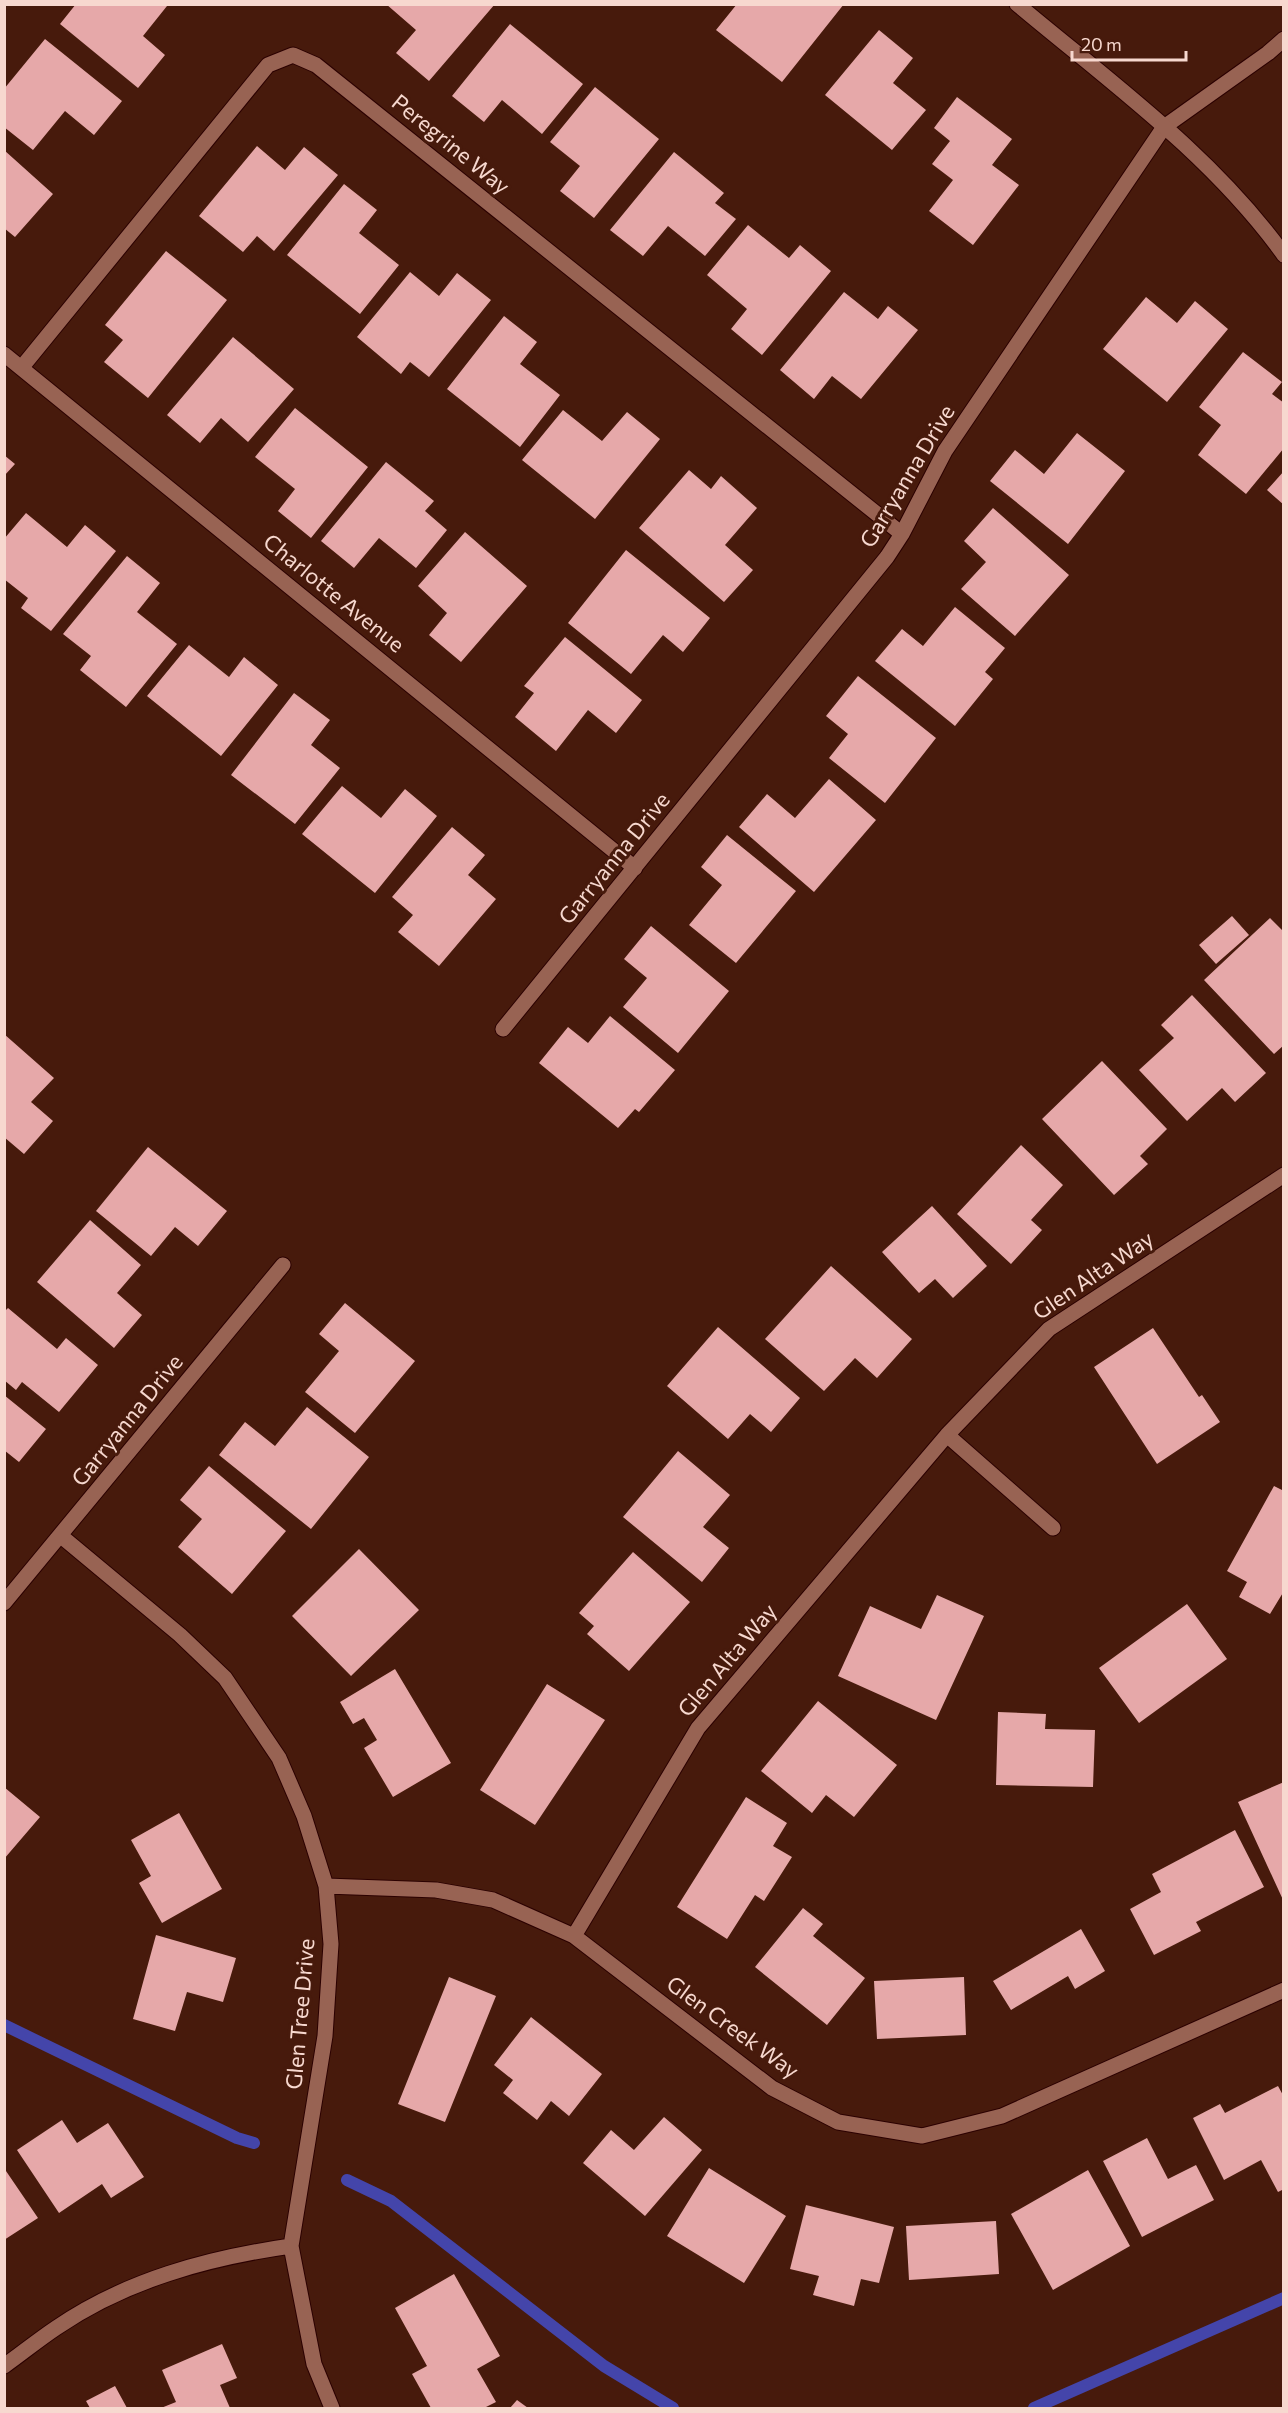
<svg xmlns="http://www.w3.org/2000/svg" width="1288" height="2413" font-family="Commissioner,sans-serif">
<rect width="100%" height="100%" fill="#471a0c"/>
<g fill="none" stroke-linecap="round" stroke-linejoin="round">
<path stroke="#4445aa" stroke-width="12" d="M4,2025L237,2138L254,2143
M347,2180L391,2201L604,2366L673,2408
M1034,2408L1284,2298"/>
</g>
<path fill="#e6a8a9" d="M76,4L167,6L143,36L165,55L138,88L60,24Z
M386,4H495L429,81L396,53L416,30Z
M737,4H844L782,82L716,30Z
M510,24L583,84L542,134L502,100L484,122L452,96Z
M879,30L913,58L893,83L926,110L892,150L825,95Z
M45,39L122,101L94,135L65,111L33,150L4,127V89Z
M595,87L659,139L594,218L560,191L580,166L550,142Z
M957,97L1012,139L992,165L1019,185L973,245L929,211L953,180L932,164L950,141L934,128Z
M257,146L285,170L304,147L338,175L274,251L257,236L243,252L199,216Z
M4,150L53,194L15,237L4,228Z
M674,152L724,193L715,203L736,219L705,256L668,226L643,256L610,230Z
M344,184L377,210L359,233L399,265L360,314L287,255Z
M748,225L789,258L800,245L831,271L762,355L731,329L747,309L707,275Z
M166,251L227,300L148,398L104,362L123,340L105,325Z
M410,272L439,296L457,273L491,300L429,377L410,362L401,374L357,337Z
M844,292L878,319L888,306L918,330L861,399L832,376L814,399L780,370Z
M1146,297L1177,323L1195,301L1228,329L1167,402L1103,349Z
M504,316L537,342L520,364L560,395L520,447L447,389Z
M233,337L294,389L248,442L221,418L200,443L167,415Z
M1243,352L1282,382L1272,394L1284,403V448L1246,494L1198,455L1221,425L1199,407Z
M295,408L368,467L311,538L278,511L295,489L255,457Z
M563,410L602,441L627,412L660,439L595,519L522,460Z
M1077,433L1125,471L1068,544L990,481L1015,450L1044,474Z
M4,455L15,464L4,476Z
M386,462L434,501L425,511L447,530L416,568L379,538L354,568L321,541Z
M689,470L711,489L721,476L757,508L725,545L753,570L724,602L639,528Z
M1284,471V505L1267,490Z
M993,508L1069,575L1015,636L961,589L986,562L964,541Z
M26,513L67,547L85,525L116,551L51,631L21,608L28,598L4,579V539Z
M465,532L527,586L461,662L429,635L447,613L418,586Z
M626,550L710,618L683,652L663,635L631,674L568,623Z
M127,556L160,583L137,612L177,644L126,707L80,670L91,656L63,634Z
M955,607L1005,648L985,672L993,679L955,726L875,661L902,629L923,646Z
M565,637L642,700L616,733L588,710L556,751L515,717L534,693L524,686Z
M189,645L229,677L244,657L278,685L221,756L147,696Z
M858,676L936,738L885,803L829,758L848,734L826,716Z
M294,693L330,720L311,745L340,768L295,824L231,775Z
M829,779L876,820L814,892L739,827L767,794L795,818Z
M342,786L381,818L405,789L437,816L375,893L302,834Z
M452,827L485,855L468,875L496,899L439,966L398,932L413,915L392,897Z
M727,835L796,891L736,963L689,925L722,885L701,867Z
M1232,916L1249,935L1216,964L1199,945Z
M1270,918L1284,932V1045L1274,1054L1204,980Z
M651,926L729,991L678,1053L623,1007L647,978L624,959Z
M1192,995L1266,1073L1235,1102L1222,1088L1187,1121L1139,1070L1174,1038L1161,1025Z
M610,1016L675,1070L639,1112L635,1109L618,1128L539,1063L568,1027L588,1043Z
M4,1034L54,1078L31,1102L53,1121L24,1154L4,1137Z
M1102,1061L1167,1129L1140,1156L1148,1164L1114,1195L1042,1119Z
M1021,1145L1063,1185L1031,1220L1042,1230L1011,1264L957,1214Z
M148,1147L227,1211L198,1246L175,1227L151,1256L96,1211Z
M932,1206L987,1266L953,1298L935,1279L919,1293L882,1252Z
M90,1220L141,1265L117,1293L142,1315L114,1348L37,1282Z
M831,1266L912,1339L877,1378L855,1358L824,1391L765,1339Z
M345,1303L415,1361L355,1433L305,1392L339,1351L319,1334Z
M8,1308L57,1349L66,1338L98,1365L59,1412L22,1382L16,1390L4,1380V1312Z
M718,1327L800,1398L771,1432L750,1414L728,1439L667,1386Z
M1153,1328L1199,1397L1202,1395L1220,1422L1157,1464L1094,1367Z
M4,1395L46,1429L19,1462L4,1450Z
M307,1407L369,1457L311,1529L219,1455L245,1422L275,1446Z
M678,1451L730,1495L703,1527L729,1548L702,1582L623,1517Z
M209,1466L286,1531L232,1594L178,1547L202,1519L180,1500Z
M1274,1486L1284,1491V1591L1270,1614L1239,1597L1247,1582L1227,1571Z
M359,1549L419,1610L351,1676L292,1616Z
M633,1552L690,1602L629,1671L587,1634L594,1626L579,1613Z
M937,1595L984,1616L936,1720L838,1676L870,1606L921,1629Z
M1187,1604L1227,1659L1139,1723L1099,1668Z
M395,1669L451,1763L393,1797L364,1748L377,1740L364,1718L353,1724L340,1702Z
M547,1684L605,1720L535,1825L480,1790Z
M818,1701L897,1765L854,1817L826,1795L812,1813L761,1771Z
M998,1712L1046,1714L1045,1729L1095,1730L1093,1787L996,1785Z
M1284,1782V1902L1238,1802Z
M4,1787L40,1817L4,1859Z
M746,1797L787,1823L773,1846L792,1857L764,1901L755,1895L727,1939L677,1907Z
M179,1813L222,1889L162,1923L139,1883L151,1876L131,1840Z
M1235,1830L1264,1887L1196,1922L1201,1931L1154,1955L1130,1909L1161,1892L1152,1874Z
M803,1908L823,1924L813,1936L865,1978L827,2025L755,1967Z
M1081,1929L1105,1971L1075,1989L1068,1976L1011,2010L993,1981Z
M156,1935L236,1958L223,2002L187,1992L175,2031L133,2019Z
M449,1977L496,1996L445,2122L398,2104Z
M964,1977L966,2035L877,2039L874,1981Z
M531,2017L602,2074L569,2116L551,2101L537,2120L503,2093L513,2080L494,2065Z
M1278,2086L1284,2097V2189L1278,2192L1261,2160L1224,2180L1193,2118L1220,2104L1225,2113Z
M664,2117L702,2150L645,2216L583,2163L611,2130L634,2150Z
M62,2120L77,2143L108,2123L144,2177L111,2198L102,2184L59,2213L17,2150Z
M1147,2138L1168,2179L1196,2165L1214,2200L1142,2237L1103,2161Z
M709,2168L786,2216L744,2283L667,2236Z
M1088,2170L1130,2246L1053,2290L1011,2214Z
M6,2171L38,2218L4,2240V2172Z
M806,2205L894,2227L879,2283L861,2279L854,2306L813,2295L819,2276L790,2269Z
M996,2221L999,2274L909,2280L906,2226Z
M454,2274L500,2356L477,2369L496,2402L484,2408H431L412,2374L427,2366L395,2308Z
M222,2344L237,2378L220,2385L230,2408H161L176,2402L162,2370Z
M115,2386L127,2408H90L86,2401Z
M517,2400L528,2408H510Z"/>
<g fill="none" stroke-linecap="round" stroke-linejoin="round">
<g stroke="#2b0100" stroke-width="17">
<path id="minor" d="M4,354L635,868
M22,367L268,65L293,55L316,65L902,534
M503,1029L887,557L902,534L945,451L1164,127L1268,53L1284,39
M947,1435L1053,1528
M61,1536L180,1635L225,1678L279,1758L304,1816L326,1886L331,1944L325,2036L291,2246L314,2364L332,2408
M4,1603L283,1265
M326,1886L436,1890L493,1900L574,1936L772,2088L838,2122L922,2136L1002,2116L1284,1990
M574,1936L698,1728L947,1435L1049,1329L1284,1175
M4,2366C21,2354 38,2340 56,2328C126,2280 208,2258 291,2246"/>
</g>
<g stroke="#2b0100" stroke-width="17">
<path id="tertiary" d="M1017,4C1110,82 1212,155 1284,255"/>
</g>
<use href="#minor" stroke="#986353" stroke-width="15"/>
<use href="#tertiary" stroke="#986353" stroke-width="15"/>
</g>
<g text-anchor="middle" stroke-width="6" stroke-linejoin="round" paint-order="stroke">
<g font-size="22" fill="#f7d8cf" stroke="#471a0c">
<text transform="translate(451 144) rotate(39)" y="8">Peregrine Way</text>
<text transform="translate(907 476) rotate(-59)" y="8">Garryanna Drive</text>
<text transform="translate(334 593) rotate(39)" y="8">Charlotte Avenue</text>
<text transform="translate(614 858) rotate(-51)" y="8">Garryanna Drive</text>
<text transform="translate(1093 1275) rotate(-34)" y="8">Glen Alta Way</text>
<text transform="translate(127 1420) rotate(-51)" y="8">Garryanna Drive</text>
<text transform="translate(727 1660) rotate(-50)" y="8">Glen Alta Way</text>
<text transform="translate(300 2014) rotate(-85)" y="8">Glen Tree Drive</text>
<text transform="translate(733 2027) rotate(36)" y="8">Glen Creek Way</text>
</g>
</g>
<rect width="1288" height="2413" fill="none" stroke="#f7d8cf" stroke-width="12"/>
<path d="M1072 51v9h114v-9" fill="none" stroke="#f7d8cf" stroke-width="3"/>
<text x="1081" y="51" font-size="18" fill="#f7d8cf" stroke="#471a0c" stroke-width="4.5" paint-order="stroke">20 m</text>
</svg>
